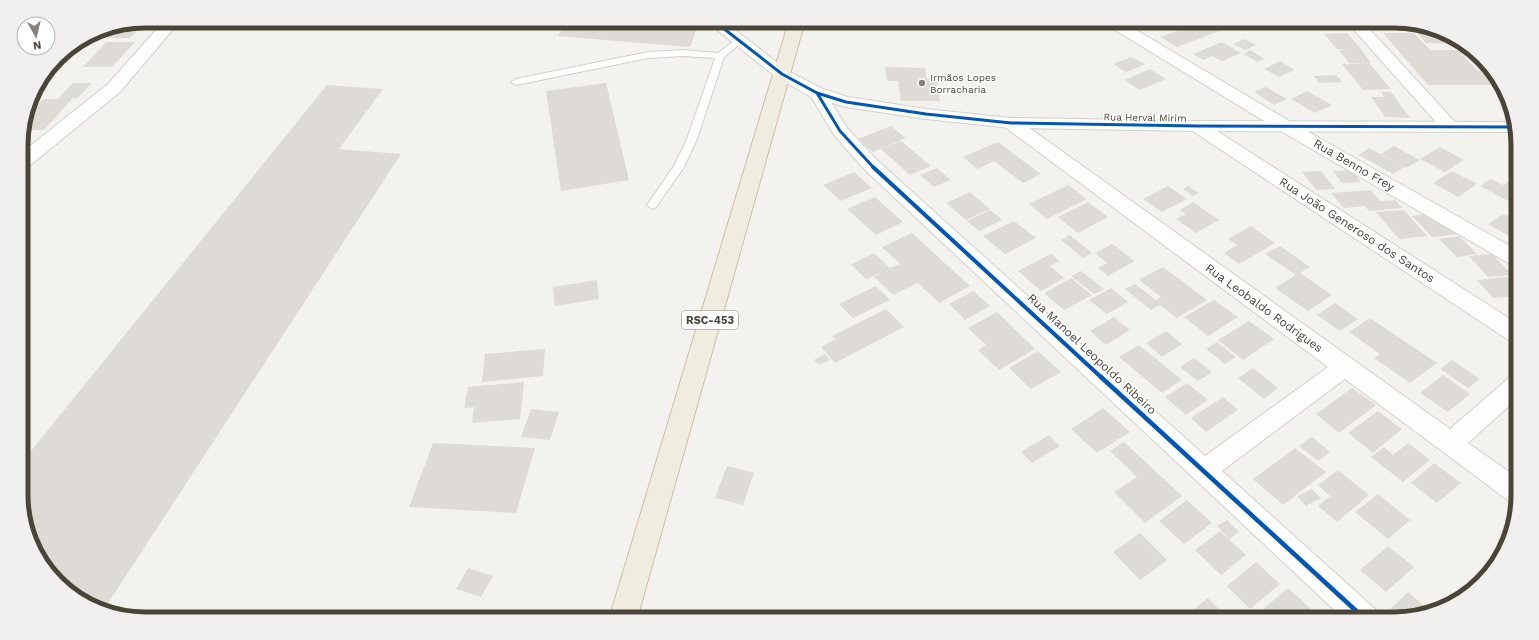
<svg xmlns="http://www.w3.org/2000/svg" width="1539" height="640" font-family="'Work Sans',sans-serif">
<rect width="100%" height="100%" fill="#f4f2ee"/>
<path fill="#dedbd6" d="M147,21L140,28H113V27Z
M567,21H682L679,27L697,28L690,47L558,36Z
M1205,21L1222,30L1177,47L1160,37Z
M1314,21H1337L1344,29H1321Z
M1413,28L1441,30L1459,44L1426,43Z
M116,30H138L130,38H108Z
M1347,33L1361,49L1371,63H1349L1339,50L1348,49H1337L1324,34Z
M1383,33H1414L1430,50H1458L1478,71H1493L1499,85H1428Z
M1245,39L1256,45L1245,50L1233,44Z
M106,42H135L112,67H83Z
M1222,42L1241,53L1222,61L1212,56L1203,60L1193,54Z
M1250,50L1265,59L1258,62L1243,54Z
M1131,57L1146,64L1126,72L1113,64Z
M1280,61L1295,70L1279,77L1264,69Z
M1369,63L1391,89L1363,90L1342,64Z
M885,67L925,68L927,79H936L940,101H901L898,81H887Z
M1150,69L1166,79L1140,90L1124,80Z
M1336,75L1342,82L1319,83L1314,76Z
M73,83H92L78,98H73L44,130H23L28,119H26L27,116L43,99H58Z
M606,83L629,180L561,191L546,91Z
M327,85L383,89L339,149L401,154L103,611L98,610L47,571L22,512V462Z
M1266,87L1287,99L1274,105L1254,92Z
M1307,91L1332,105L1315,113L1291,99Z
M1381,92H1391L1410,118L1385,117L1371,97H1384Z
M891,126L906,138L873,152L858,139Z
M901,141L931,166L910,175L881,149Z
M998,142L1018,157L1041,174L1023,183L994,161L977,169L963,157Z
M1394,146L1420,160L1406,168L1381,154Z
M1440,147L1464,160L1445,172L1420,159Z
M1369,148L1404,167L1393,174L1359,155Z
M937,168L951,180L934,187L920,175Z
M1352,170L1361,182L1342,183L1333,171Z
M1321,171L1335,189L1316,190L1302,172Z
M1452,171L1477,184L1458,197L1433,183Z
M854,172L872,188L841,201L823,185Z
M1491,179L1503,185L1508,182L1517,187V195L1508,201L1480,186Z
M1068,185L1087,199L1047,219L1029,204Z
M1168,186L1187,199L1162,212L1143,199Z
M1188,186L1199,193L1193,196L1183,189Z
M1371,190L1380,201L1395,200L1403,208L1369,211L1365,206L1344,208L1331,193Z
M970,192L990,209L966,220L946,203Z
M875,197L903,222L876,235L847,209Z
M1088,202L1108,217L1078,233L1058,217Z
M1193,202L1219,220L1196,233L1176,219L1186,214L1180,210Z
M990,210L1002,220L979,231L967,221Z
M1404,210L1427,236L1399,239L1376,212Z
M1431,214L1462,234L1432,237L1412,216Z
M1503,214L1517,222V235L1513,238L1488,224Z
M1014,221L1036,238L1005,254L983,236Z
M1251,226L1275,243L1239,264L1224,253L1237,245L1228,239Z
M912,233L970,286L939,303L918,283L893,295L874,277L882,272L866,279L851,264L874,253L890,268L900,264L882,247Z
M1070,235L1092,253L1083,258L1061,240Z
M1459,236L1477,254L1457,257L1439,239Z
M1112,244L1135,261L1108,276L1098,268L1107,263L1095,253Z
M1280,246L1310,267L1300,273L1332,295L1308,311L1275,288L1296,275L1265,254Z
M1051,254L1060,261L1050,266L1064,278L1041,291L1018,271Z
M1492,254L1512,275L1488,277L1469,256Z
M1163,267L1207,300L1177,318L1160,305L1151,310L1125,289L1135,284L1156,300L1161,297L1139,280Z
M1081,271L1104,289L1094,294L1071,276Z
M1517,276V296L1493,298L1477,280Z
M1071,278L1092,295L1064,310L1044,293Z
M597,280L599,299L555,306L553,287Z
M876,286L890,300L853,318L839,304Z
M1111,288L1128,302L1107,314L1089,300Z
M973,291L990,306L965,320L949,304Z
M1214,300L1238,317L1208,336L1184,317Z
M1335,303L1358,319L1340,331L1317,315Z
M886,309L904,327L835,363L821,347L836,339L832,336Z
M997,312L1035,349L999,370L978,350L986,345L968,328Z
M1114,317L1130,330L1106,345L1090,331Z
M1370,318L1437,363L1410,383L1374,358L1380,354L1349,332Z
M1249,321L1274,339L1243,360L1218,340Z
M1166,331L1182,344L1162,357L1146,343Z
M1217,342L1236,357L1225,364L1206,349Z
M1139,345L1182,380L1162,393L1119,357Z
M545,349L543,376L482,382L485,354Z
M1038,351L1061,372L1031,389L1009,368Z
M825,354L830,360L819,365L814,360Z
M1194,358L1212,372L1198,381L1180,367Z
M1452,360L1480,379L1468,388L1440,369Z
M1253,368L1278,388L1264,399L1238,378Z
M1443,375L1470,394L1448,412L1420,393Z
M524,382L520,419L472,423L474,407L464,408L468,387Z
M1187,383L1208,400L1186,415L1165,397Z
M1352,388L1376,405L1339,433L1316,414Z
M1223,397L1238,410L1206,432L1191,418Z
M1103,408L1130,432L1097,453L1071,429Z
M531,409L559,412L550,440L521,437Z
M1378,411L1402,429L1373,453L1348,433Z
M1049,435L1060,446L1032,463L1021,452Z
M1312,437L1330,452L1318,461L1299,446Z
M1124,442L1182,496L1145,523L1114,492L1137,477L1110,451Z
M433,443L535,448L516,513L409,507Z
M1408,443L1430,460L1403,482L1371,457L1384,447L1393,455Z
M1295,448L1326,472L1283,505L1253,479Z
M1434,463L1461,483L1437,503L1411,483Z
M727,466L754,473L743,505L715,498Z
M1338,470L1369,495L1337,522L1318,506L1330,496L1318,485Z
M1312,489L1321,498L1306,506L1297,496Z
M1378,494L1410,520L1388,539L1355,512Z
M1187,500L1212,523L1184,544L1159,521Z
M1227,520L1239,532L1229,539L1217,526Z
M1220,531L1246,555L1221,575L1195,550Z
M1140,533L1167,560L1140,580L1113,552Z
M1388,546L1414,567L1386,592L1360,570Z
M1256,562L1280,584L1250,609L1227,586Z
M468,568L493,576L481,597L456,589Z
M1288,588L1320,617L1271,619L1262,610Z
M1408,592L1432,613L1400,619L1389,610Z
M1208,598L1229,619H1182Z"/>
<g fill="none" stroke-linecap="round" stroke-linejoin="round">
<g stroke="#d2d0cb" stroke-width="2">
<path id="service" d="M738,38L742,41L741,43L724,57L697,139L684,167L656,207L652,209L647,205L674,166L687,139L715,58L683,56L648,58L516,85L511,82L516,79L648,52L683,50L718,53Z"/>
</g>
<g stroke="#d2d0cb" stroke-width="2">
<path id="minor" d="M164,21H180L120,92L28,167L21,169V153L108,84Z
M1102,21H1121L1291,122L1517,250V266L1510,264L1279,130L1105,24Z
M1346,21H1362L1455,122L1458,126L1455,130L1449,131L1443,130Z
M817,88L823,89L847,128L878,161L1205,456L1328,367L1005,127L1002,123L1005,119L1011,118L1017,119L1450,429L1510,377L1518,375V398L1468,443L1518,478L1516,504L1509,501L1345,379L1222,471L1375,609L1379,619H1344L864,169L834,135L809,93L811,89Z
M1197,121L1203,122L1518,324V343L1510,341L1191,130L1188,126L1191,122Z"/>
</g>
<g stroke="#d2d0cb" stroke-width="2">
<path id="tertiary" d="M706,21H724L788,71L823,89L848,97L926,109L1011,118L1197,121L1514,122L1517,132L1197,131L1011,128L926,119L846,107L811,97L776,77Z"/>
</g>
<g stroke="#ccbfa9" stroke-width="2">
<path id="trunk" d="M789,21H805L637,619H609Z"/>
</g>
<use href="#service" fill="#fdfdfc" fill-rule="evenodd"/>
<use href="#minor" fill="#fdfdfc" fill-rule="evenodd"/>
<use href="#tertiary" fill="#fdfdfc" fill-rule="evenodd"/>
<use href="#trunk" fill="#f0ece0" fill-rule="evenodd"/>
<g stroke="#fff" stroke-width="5">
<path id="cycleway-far2" d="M714,21L782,74L817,93L846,102L926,114L1011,123L1197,126L1516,127
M817,93L840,131L874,168"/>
</g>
<g stroke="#fff" stroke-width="6">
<path id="cycleway-far1" d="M873,167L1102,378"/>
</g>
<g stroke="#fff" stroke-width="7">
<path id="cycleway" d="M1101,377L1365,619"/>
</g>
<use href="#cycleway-far2" stroke="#0057b8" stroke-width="3"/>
<use href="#cycleway-far1" stroke="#0057b8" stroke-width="4"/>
<use href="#cycleway" stroke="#0057b8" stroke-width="4.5"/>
</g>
<circle fill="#868178" stroke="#fff" stroke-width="1.5" cx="922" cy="83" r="4"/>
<g text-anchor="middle" stroke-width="3" stroke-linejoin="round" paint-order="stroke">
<g font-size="10" fill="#4b4439" stroke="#fff" text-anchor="start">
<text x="930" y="81">Irmãos Lopes<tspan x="930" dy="12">Borracharia</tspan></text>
</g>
<g font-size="10" fill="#4b4439" stroke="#fff">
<text transform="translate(1145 117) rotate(1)" y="4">Rua Herval Mirim</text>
</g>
<rect fill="#fff" stroke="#817c74" stroke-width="1" x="682" y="311" width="56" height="18" rx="3"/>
<g font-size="11" font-weight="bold" fill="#4b4439">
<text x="710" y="324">RSC-453</text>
</g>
<g font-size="12" fill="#4b4439" stroke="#fff">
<text transform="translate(1354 165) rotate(30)" y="4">Rua Benno Frey</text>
<text transform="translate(1357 230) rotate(33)" y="4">Rua João Generoso dos Santos</text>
<text transform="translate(1264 308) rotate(36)" y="4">Rua Leobaldo Rodrigues</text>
<text transform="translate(1092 354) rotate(43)" y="4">Rua Manoel Leopoldo Ribeiro</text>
</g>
</g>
<path d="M0 0H1539V640H0ZM145 28H1394A117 117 0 0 1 1511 145V495A117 117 0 0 1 1394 612H145A117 117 0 0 1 28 495V145A117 117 0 0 1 145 28Z" fill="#f1f0ef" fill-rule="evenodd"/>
<path fill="none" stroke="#4b4439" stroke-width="5" d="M145 28H1394A117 117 0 0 1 1511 145V495A117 117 0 0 1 1394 612H145A117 117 0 0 1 28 495V145A117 117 0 0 1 145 28Z"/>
<g transform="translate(36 36) rotate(172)"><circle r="19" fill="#ffffff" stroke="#b7b4b0"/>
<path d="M0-3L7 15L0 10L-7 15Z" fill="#868178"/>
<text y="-6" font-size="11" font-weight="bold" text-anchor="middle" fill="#4b4439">N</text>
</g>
</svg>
